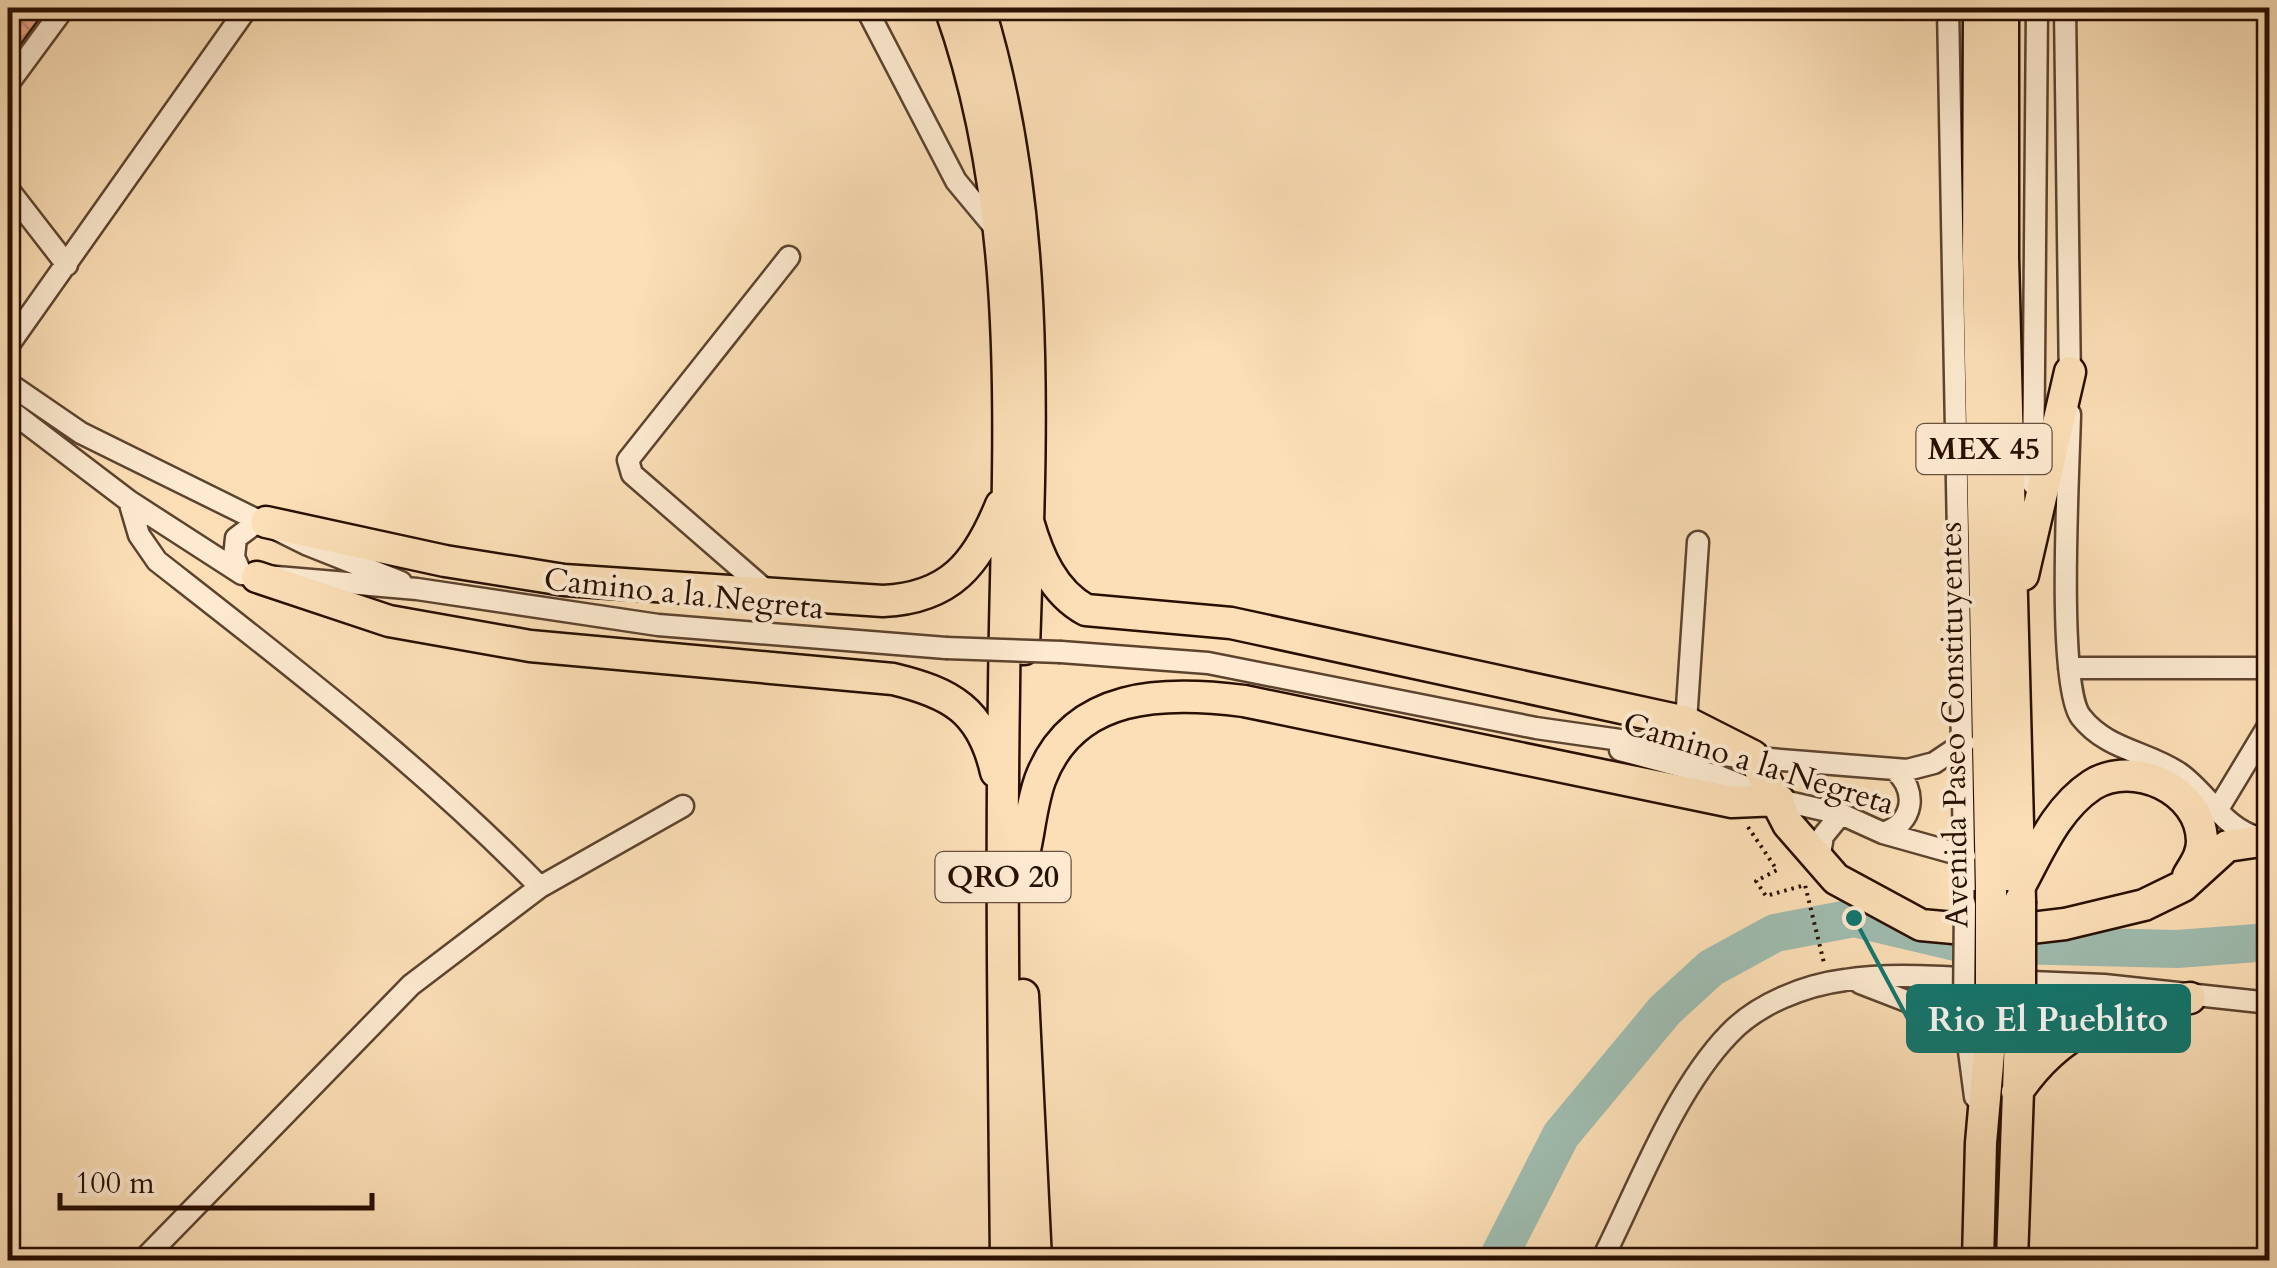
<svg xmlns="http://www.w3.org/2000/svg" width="2277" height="1268" font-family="Cardo,serif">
<defs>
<pattern id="building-cross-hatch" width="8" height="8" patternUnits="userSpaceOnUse" patternTransform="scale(2.5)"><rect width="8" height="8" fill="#e9a789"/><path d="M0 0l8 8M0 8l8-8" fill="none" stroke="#c88f74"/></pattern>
</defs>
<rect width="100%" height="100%" fill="#fcdfb7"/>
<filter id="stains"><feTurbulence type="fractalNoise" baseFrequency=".002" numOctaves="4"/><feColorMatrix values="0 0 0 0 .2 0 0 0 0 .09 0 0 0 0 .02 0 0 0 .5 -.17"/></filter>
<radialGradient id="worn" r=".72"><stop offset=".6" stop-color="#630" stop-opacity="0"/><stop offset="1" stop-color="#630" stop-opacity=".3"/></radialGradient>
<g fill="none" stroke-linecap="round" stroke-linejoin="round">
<path stroke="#9fbcb0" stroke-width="38" d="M1497,1260L1561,1135L1665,1010L1711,968L1775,933L1854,918L1964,944L2177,949L2270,942"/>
</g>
<path fill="url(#building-cross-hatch)" stroke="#280f01" stroke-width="2.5" d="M8,8H47L8,62Z"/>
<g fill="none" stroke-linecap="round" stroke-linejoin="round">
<g stroke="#5d432e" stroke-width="25">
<path id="minor" d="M866,8L956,181L996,229
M1948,8L1965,904
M2065,8L2070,385
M8,84L64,8
M8,189L67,265
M8,346L247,8
M8,383L81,433L308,545L401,582
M8,409L129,501L242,574L417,589L658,625L946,648
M2070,414C2069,466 2056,685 2081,717C2107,750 2146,751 2179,773C2208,793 2224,830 2260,838
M2033,484L2037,8
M129,501L139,535L157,561C290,665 422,766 540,887
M241,573L234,557L236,538L260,520
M769,593L632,474L628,460L789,257
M1061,652L1208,663L1536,728L1732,756L1907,770L1934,763L1964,743
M2069,668H2270
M1686,722L1698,542
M1620,750L1721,777L1779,800L1841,814L1883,833L1965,856
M2218,809L2270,723
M1883,833C1914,823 1918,791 1895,770
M1819,860L1823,836L1841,814
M2011,981L2104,985L2270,1003
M1860,983L1966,1024
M1964,1013L1975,1097
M143,1260L411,985L540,887L683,806
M1602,1260C1638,1189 1674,1091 1729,1034C1757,1004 1805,985 1845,980C1890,973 1936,977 1982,979"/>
</g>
<g stroke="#280f01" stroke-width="35">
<path id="highway" d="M950,8C1028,226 1006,463 1004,691C1001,881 1004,1071 1006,1260
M979,8C1043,215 1031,434 1024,649
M1979,8L1978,260L1991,890
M2003,8V258L2020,901
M1028,521C1038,556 1053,592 1086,610L1231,623L1686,722L1753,756L1788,824L1836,879L1921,925L1997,932L2065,924L2144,905L2183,886L2227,846L2268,840
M266,522L445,561L564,580L883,601C950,598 977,564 1001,505
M2023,575L2070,372
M257,577L389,621L530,646L893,679C951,693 982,710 996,772
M1018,877C1029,845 1029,811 1040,780C1073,691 1165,691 1244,701L1732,802L1779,800
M2021,884C2040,849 2057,808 2092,785C2133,759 2201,789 2202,841C2202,855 2195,864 2188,876
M1023,995L1036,1260
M2017,1092C2065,1022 2113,1015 2190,998
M1978,1260L1981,1143L1991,1030
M2012,1260L2020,1034"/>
</g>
<path stroke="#280f01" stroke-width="4" stroke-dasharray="2.5 5" stroke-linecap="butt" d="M1748,827L1777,870L1756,881L1766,896L1805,885L1824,963"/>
<use href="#minor" stroke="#fdead0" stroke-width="20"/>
<use href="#highway" stroke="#fcdfb7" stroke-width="30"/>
<g stroke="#5d432e" stroke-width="25" stroke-linecap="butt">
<path id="minor-bridge" d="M946,648L1061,652
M1964,1013L1965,904"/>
</g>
<g stroke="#280f01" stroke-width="35" stroke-linecap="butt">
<path id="highway-bridge" d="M1991,1030V890
M2020,1034V901"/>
</g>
<use href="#minor-bridge" stroke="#fdead0" stroke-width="20"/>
<use href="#highway-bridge" stroke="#fcdfb7" stroke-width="30"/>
</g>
<g text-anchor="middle" stroke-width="8" stroke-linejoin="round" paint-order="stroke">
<g fill="#fdead0" stroke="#68513f" stroke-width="2.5">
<rect x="1916.5" y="424" width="135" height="50" rx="8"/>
<rect x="935.5" y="852" width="135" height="50" rx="8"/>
</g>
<g font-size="30" font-weight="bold" fill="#280f01">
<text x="1984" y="459">MEX 45</text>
<text x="1003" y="887">QRO 20</text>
</g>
<g font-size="32" fill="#280f01" stroke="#fdead0">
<text transform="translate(684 593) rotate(6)" y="11">Camino a la Negreta</text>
<text transform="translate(1953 725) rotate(-91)" y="11">Avenida Paseo Constituyentes</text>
<text transform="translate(1759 763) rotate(17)" y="11">Camino a la Negreta</text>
</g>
</g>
<path fill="none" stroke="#0f766e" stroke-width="4" d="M1854 918L1908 1019"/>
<circle fill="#0f766e" stroke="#fdead0" stroke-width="4" cx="1854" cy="918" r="10"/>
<rect fill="#0f766e" stroke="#0f766e" stroke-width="4" x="1908" y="986" width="281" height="65" rx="10"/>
<g font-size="35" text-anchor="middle" font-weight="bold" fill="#fff">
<text x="2048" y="1031">Rio El Pueblito</text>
</g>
<rect width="2277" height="1268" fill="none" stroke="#fcdfb7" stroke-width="40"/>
<rect x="10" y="10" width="2257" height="1248" fill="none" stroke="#280f01" stroke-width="5"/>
<rect x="20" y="20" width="2237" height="1228" fill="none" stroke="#280f01" stroke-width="2.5"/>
<path d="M60 1193v15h312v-15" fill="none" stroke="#280f01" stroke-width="5"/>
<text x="75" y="1193" font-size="30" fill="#280f01" stroke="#fdead0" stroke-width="8" paint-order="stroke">100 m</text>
<rect width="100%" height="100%" filter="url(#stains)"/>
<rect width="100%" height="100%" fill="url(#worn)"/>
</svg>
